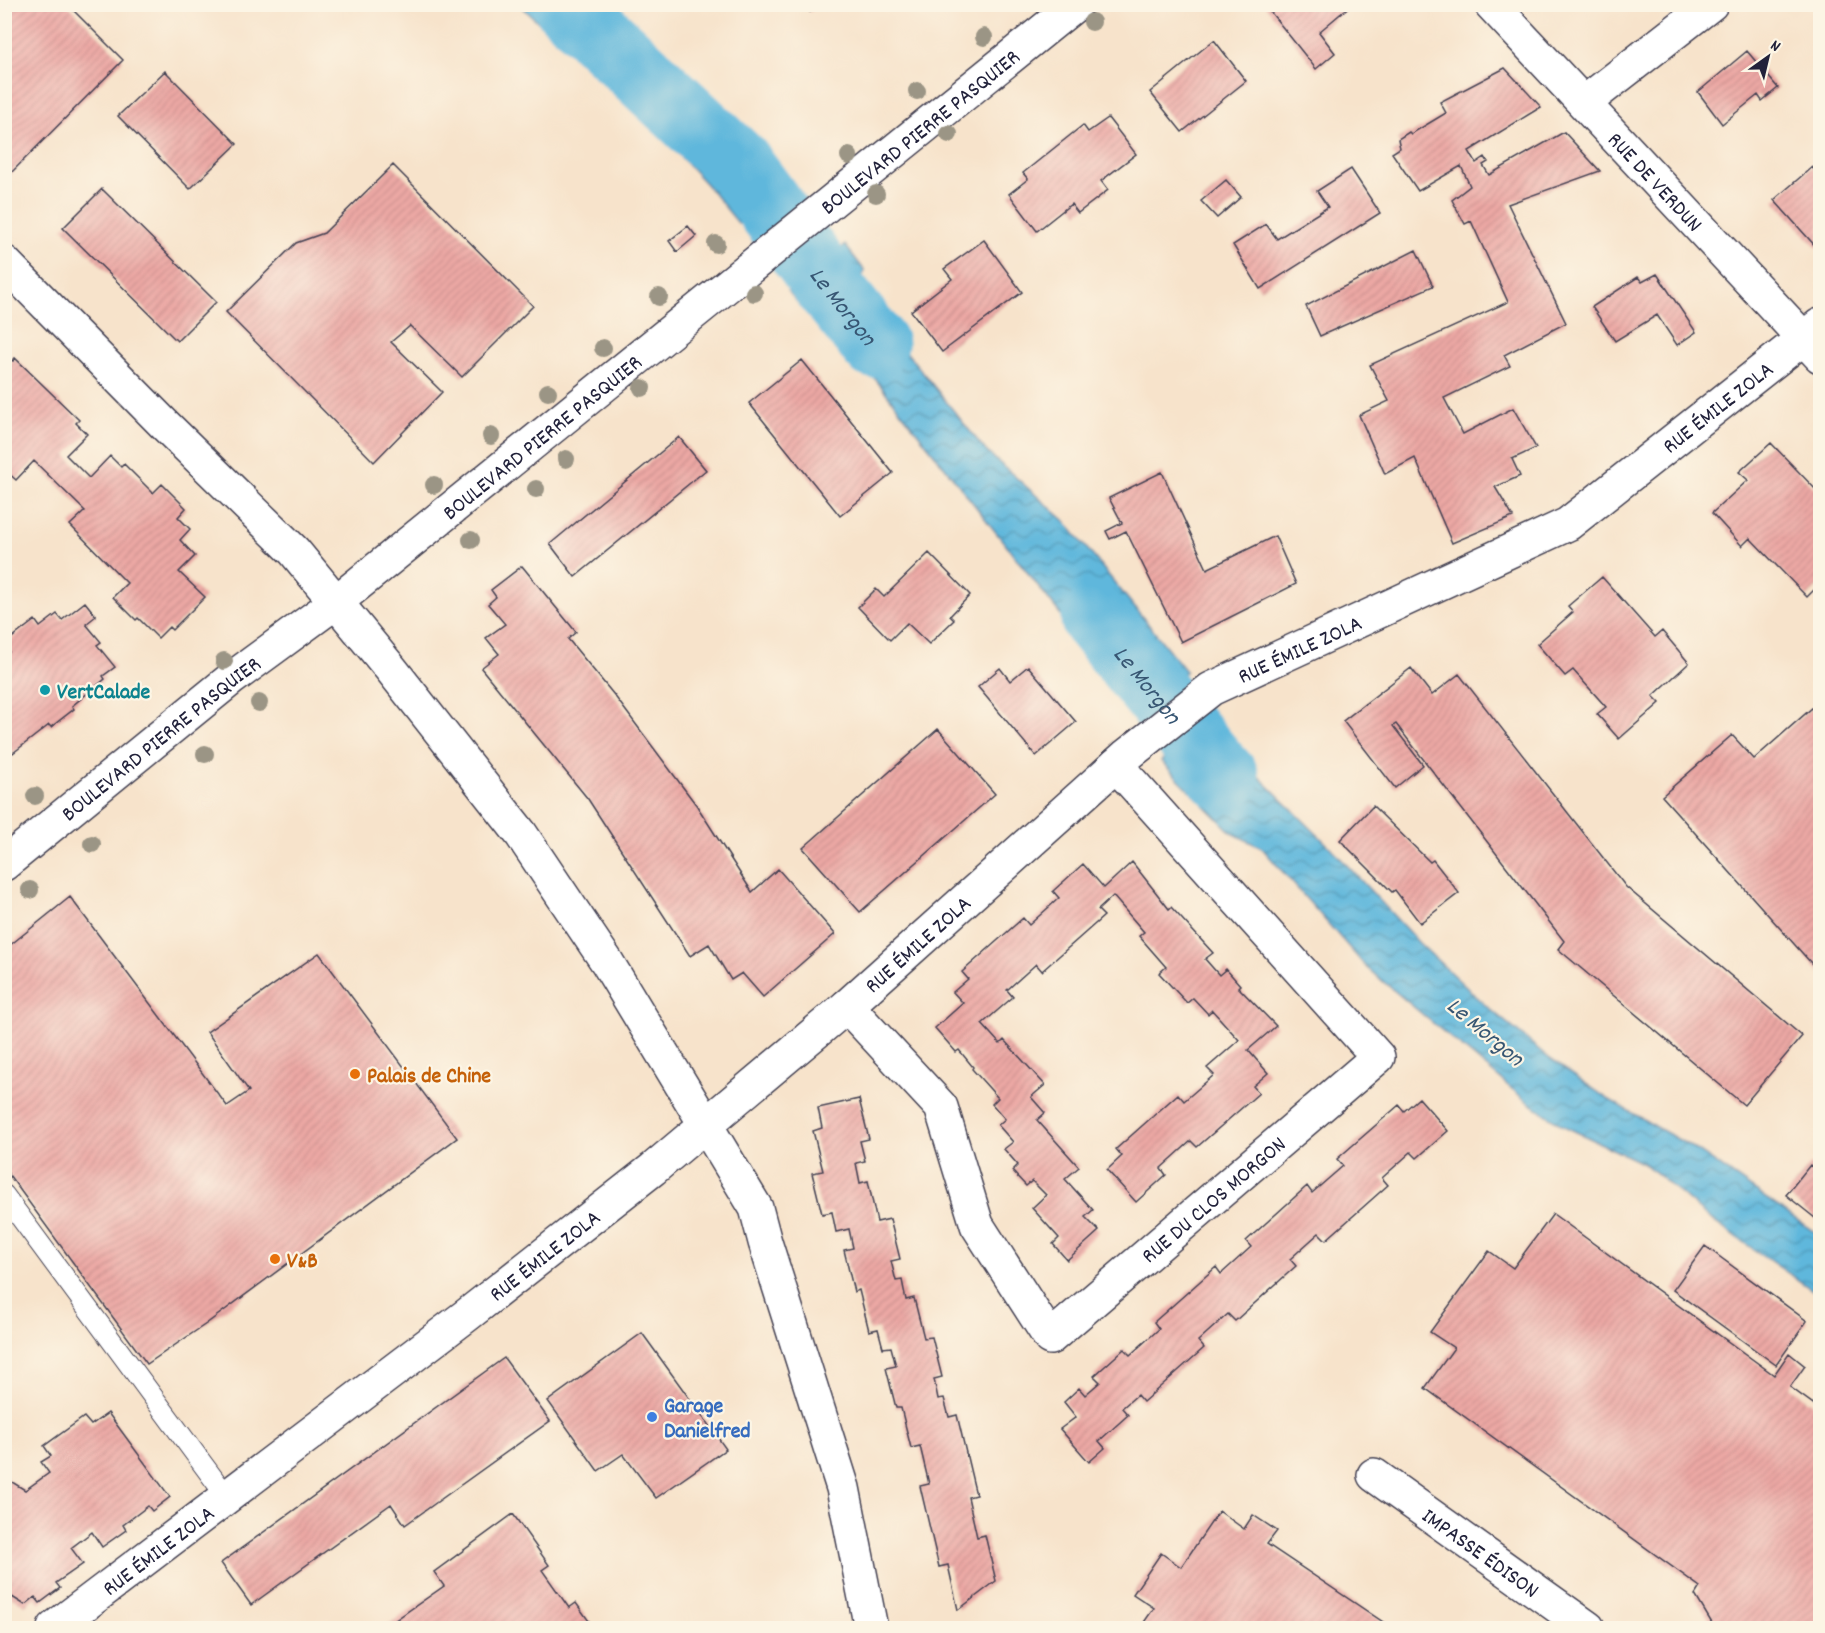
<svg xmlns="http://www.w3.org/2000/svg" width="1825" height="1633" font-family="Dekko,sans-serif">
<defs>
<pattern id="water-waves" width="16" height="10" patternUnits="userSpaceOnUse" patternTransform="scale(1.5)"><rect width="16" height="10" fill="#5eb7dc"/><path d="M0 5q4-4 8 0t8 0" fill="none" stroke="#4d94b4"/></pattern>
<pattern id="building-hatch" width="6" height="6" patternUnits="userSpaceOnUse" patternTransform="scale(1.5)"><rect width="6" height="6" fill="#eca8a4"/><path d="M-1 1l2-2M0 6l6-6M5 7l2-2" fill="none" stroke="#ca908e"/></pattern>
</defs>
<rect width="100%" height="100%" fill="#fcf5e5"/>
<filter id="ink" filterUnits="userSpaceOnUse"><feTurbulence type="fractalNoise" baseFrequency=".0167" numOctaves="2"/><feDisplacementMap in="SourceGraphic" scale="12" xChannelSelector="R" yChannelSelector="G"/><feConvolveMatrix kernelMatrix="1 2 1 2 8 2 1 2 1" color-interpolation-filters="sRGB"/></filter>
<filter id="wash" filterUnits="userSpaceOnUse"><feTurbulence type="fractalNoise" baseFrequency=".008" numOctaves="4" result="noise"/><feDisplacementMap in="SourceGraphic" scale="24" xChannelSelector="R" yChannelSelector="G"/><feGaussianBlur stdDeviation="1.35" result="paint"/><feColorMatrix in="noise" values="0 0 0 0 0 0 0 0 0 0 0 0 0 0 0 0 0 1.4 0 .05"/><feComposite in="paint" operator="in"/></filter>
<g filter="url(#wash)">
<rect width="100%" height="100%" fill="#f7e3cb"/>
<path fill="url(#water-waves)" stroke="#406c8c" stroke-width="1.5" d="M520,5H616L748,135L790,183L739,224L706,184L666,141Z
M845,245L865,271C852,287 877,314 886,327L986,451L1064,520L1186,671L1160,688L1135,709L810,296L799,304L788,291Z
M1196,698L1212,717L1214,732L1331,848L1419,943L1484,1004L1549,1058L1608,1099L1698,1151L1820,1236V1295L1714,1222L1646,1165L1562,1125L1524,1099L1367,968L1262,848L1232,833L1161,761L1171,752L1155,735Z"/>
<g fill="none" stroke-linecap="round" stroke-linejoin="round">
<g stroke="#5eb7dc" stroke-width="69">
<path id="s1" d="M567,4L738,164L829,288L874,344"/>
<path id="s2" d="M1095,619L1209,760L1225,778"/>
</g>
</g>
<g id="blocks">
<path fill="url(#building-hatch)" d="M4,4H67L123,60L4,180Z
M804,4H820L810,12Z
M1264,4H1352L1319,32L1335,53L1316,69Z
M1214,40L1246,81L1182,132L1150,92Z
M1747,51L1778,88L1762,101L1758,95L1722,124L1698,92Z
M1505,68L1541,107L1469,151L1476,163L1485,157L1488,162L1483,165L1489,175L1564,132L1600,171L1508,204L1566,323L1504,355L1510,366L1444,398L1463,434L1513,408L1536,448L1512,459L1520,476L1495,487L1513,517L1452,543L1415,458L1385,474L1359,415L1389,401L1370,365L1508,302L1471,221L1465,224L1452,200L1470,186L1461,166L1418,191L1392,153L1400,148L1398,139L1409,132L1411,134L1446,113L1440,102Z
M165,71L237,144L190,189L118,116Z
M1108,118L1136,154L1101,181L1108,190L1078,213L1071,204L1037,231L1009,194L1028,179L1023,173L1083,125L1088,132Z
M393,165L533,306L462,377L410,326L391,342L442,392L374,462L226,312L296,243L324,233Z
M1812,167L1820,177V246L1818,249L1774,200Z
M1351,169L1380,213L1260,289L1233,245L1266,224L1277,239L1328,207L1317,191Z
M1226,180L1241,197L1217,218L1201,201Z
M102,189L216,302L177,341L63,228Z
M688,226L696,236L677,252L669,241Z
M984,240L1022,292L942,352L911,311L952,279L944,269Z
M1416,250L1433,286L1320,336L1306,306Z
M1657,274L1696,332L1677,345L1657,315L1615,341L1592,307L1638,277L1642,282Z
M4,353L13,361L15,358L79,420L76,423L87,434L66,455L89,478L110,456L121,467L124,464L153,493L162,484L186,508L178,517L190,529L180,540L195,556L179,572L205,597L172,630L169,627L158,638L138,618L136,620L113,597L127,583L70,525L85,511L34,461L16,480L4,469Z
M802,360L893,473L840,516L749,403Z
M679,437L706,470L575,577L550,544Z
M1771,443L1820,494V584L1807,597L1750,538L1742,546L1712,513L1748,480L1739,472Z
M1162,472L1207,569L1275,536L1296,584L1181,642L1126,531L1110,539L1106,531L1122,523L1109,498Z
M929,553L970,595L950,616L954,620L929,644L907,623L890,640L858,607L876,589L884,597Z
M522,566L576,632L568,639L614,695L697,806L752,892L778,869L835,934L763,997L742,973L731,980L709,944L690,956L588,799L481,668L499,654L486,638L505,624L488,604L496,597L491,590Z
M1602,577L1655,637L1662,631L1689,663L1653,696L1660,703L1619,739L1597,714L1606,707L1573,670L1565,676L1537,644L1573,612L1568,606Z
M85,602L96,616L86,624L101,642L97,645L115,667L103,676L105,679L72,706L74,709L51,727L49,725L13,753L11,750L4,756V655L9,652L4,644L35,620L40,627L57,614L62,620Z
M1028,666L1076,722L1036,756L978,687L1000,668L1010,681Z
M1411,668L1432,695L1459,674L1626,887L1802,1036L1744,1105L1558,949L1564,941L1396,724L1393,726L1423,765L1395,788L1343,721Z
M1820,701V973L1662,796L1732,735L1754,759Z
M938,729L995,794L860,912L803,848Z
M1373,806L1430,862L1433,860L1459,893L1420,923L1395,890L1392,892L1340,840Z
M1132,862L1169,909L1171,907L1213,953L1205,959L1219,975L1226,969L1240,985L1238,987L1276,1026L1248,1050L1268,1073L1253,1086L1259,1093L1197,1147L1191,1141L1161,1168L1166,1175L1136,1202L1107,1170L1122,1156L1116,1149L1178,1094L1184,1101L1214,1075L1207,1068L1239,1040L1212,1010L1208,1014L1193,998L1187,1003L1159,973L1166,967L1139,936L1144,932L1113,896L1098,910L1104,916L1042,971L1036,964L1007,990L1013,997L982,1024L1000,1044L1004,1040L1045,1085L1031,1097L1045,1113L1037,1120L1079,1167L1065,1179L1093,1210L1085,1217L1099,1231L1067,1260L1053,1244L1059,1238L1032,1208L1046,1195L1032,1181L1026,1186L1012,1171L1018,1165L1004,1149L1013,1142L998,1125L1005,1119L992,1104L998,1098L972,1069L973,1067L959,1050L956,1052L935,1028L963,1003L953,992L968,979L962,972L1023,918L1029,925L1059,898L1053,891L1083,864L1104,888Z
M70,897L227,1106L249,1091L207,1032L319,953L457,1138L206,1324L147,1364L4,1168V950Z
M1419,1098L1448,1131L1417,1158L1411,1152L1382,1178L1388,1185L1326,1240L1319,1233L1290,1259L1296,1266L1235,1321L1228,1314L1198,1341L1204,1348L1143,1402L1137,1395L1122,1408L1128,1415L1099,1441L1105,1448L1089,1462L1060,1429L1076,1417L1064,1402L1079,1388L1085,1395L1100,1382L1094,1376L1124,1349L1130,1355L1159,1329L1154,1322L1216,1267L1221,1274L1251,1247L1246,1241L1307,1186L1312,1193L1343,1166L1337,1159L1399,1105L1404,1111Z
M859,1099L869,1139L860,1141L865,1161L856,1163L860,1183L868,1181L877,1222L890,1219L900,1259L891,1261L896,1281L902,1280L906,1300L914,1298L924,1338L932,1337L942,1377L934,1379L938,1399L944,1398L949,1417L957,1415L976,1495L968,1497L977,1537L985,1535L996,1581L958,1610L948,1565L939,1567L920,1486L929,1484L920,1446L911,1448L901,1408H896L886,1368L896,1366L891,1347L883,1348L878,1329L869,1331L859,1290L854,1292L844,1250L853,1248L849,1229L836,1232L832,1212L822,1214L812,1173L823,1171L813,1131L822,1128L818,1108Z
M1810,1165L1820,1173V1222L1786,1195Z
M1553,1214L1774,1375L1789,1353L1805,1366L1790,1387L1820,1409V1628H1759L1753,1625L1750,1628H1733L1713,1625L1695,1595L1700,1587L1425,1388L1454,1348L1430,1332L1489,1251L1513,1268Z
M1705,1246L1807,1321L1776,1365L1673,1290Z
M642,1333L726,1449L656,1498L623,1454L598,1471L548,1401Z
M504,1358L550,1421L405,1525L391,1504L251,1605L221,1563Z
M108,1413L170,1497L152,1511L148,1506L123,1525L126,1530L102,1547L92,1532L71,1548L83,1564L56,1583L60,1588L40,1603L35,1597L25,1605L4,1592V1477L25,1490L49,1473L41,1462L51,1456L44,1446L84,1417L91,1425Z
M1219,1511L1244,1529L1253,1515L1277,1531L1267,1544L1392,1628H1140L1154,1608L1133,1594L1161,1553L1181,1567Z
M513,1514L549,1565L542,1570L569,1608L576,1603L594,1628H384L444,1586L434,1572Z"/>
</g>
</g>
<g filter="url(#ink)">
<use href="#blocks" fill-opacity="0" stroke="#423f51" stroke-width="1.5"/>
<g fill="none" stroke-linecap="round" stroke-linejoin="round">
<g stroke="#423f51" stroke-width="22">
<path id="lane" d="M4,1195L227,1497"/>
</g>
<g stroke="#423f51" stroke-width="36">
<g id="street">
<path id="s3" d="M1491,4L1820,356"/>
<path d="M1584,103L1711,4"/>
<path id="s4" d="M4,864L231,679L336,602L1076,4"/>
<path id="s5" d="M847,1006L941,1107L977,1225L1050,1338L1378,1057L1116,765"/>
<path id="s6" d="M1374,1475L1588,1628"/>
<path id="s7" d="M54,1628L467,1315L653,1169L847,1006L1126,756L1211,689L1568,524L1820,325"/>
</g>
</g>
<g stroke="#423f51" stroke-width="36">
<path id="secondary" d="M4,262L164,424L294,551L391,669L521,834L607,962L756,1208L765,1242L843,1488L871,1628"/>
</g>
<use href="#lane" stroke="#fff" stroke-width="20"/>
<use href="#street" stroke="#fff" stroke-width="33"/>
<use href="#secondary" stroke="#fff" stroke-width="33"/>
</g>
<g fill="#9b9585">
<circle cx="1092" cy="22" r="9"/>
<circle cx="984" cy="37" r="9"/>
<circle cx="917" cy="91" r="9"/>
<circle cx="949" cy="134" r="9"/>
<circle cx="849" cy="156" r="9"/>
<circle cx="876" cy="194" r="9"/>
<circle cx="716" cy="244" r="9"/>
<circle cx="754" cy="293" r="9"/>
<circle cx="659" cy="297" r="9"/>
<circle cx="603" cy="348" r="9"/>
<circle cx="642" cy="388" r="9"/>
<circle cx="548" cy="392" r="9"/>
<circle cx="491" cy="436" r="9"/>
<circle cx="566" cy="459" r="9"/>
<circle cx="434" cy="485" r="9"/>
<circle cx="536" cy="489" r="9"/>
<circle cx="471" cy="540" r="9"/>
<circle cx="224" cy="661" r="9"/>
<circle cx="259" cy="703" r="9"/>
<circle cx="205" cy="754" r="9"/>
<circle cx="35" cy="796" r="9"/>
<circle cx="92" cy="844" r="9"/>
<circle cx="30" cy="890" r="9"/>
</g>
</g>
<circle fill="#0f9aa8" stroke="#fcf5e5" stroke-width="2" cx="45" cy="690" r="6"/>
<g fill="#e8710a" stroke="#fcf5e5" stroke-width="2">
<circle cx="355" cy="1074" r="6"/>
<circle cx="275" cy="1259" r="6"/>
</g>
<circle fill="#3f7fe0" stroke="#fcf5e5" stroke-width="2" cx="652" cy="1417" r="6"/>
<g text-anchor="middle" stroke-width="4.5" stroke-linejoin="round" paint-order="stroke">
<g font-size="22" fill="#22223b" stroke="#fcf5e5">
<text dy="8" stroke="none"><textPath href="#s4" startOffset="1173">BOULEVARD PIERRE PASQUIER</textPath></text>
<text dy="8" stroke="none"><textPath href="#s3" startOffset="242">RUE DE VERDUN</textPath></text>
<text dy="8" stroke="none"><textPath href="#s7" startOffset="2074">RUE ÉMILE ZOLA</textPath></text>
<text dy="8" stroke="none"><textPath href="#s4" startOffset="687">BOULEVARD PIERRE PASQUIER</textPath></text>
<text dy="8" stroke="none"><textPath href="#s7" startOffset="1588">RUE ÉMILE ZOLA</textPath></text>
<text dy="8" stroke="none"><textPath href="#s4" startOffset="201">BOULEVARD PIERRE PASQUIER</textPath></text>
<text dy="8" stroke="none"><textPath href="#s7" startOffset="1102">RUE ÉMILE ZOLA</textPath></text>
<text dy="8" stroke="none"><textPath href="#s5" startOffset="610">RUE DU CLOS MORGON</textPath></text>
<text dy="8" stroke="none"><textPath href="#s7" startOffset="616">RUE ÉMILE ZOLA</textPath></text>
<text dy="8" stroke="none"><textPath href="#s7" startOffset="130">RUE ÉMILE ZOLA</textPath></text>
<text dy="8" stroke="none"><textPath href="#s6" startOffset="132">IMPASSE ÉDISON</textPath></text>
</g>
<g font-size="22" font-weight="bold" fill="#0d838f" stroke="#fcf5e5" text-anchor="start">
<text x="57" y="698">VertCalade</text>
</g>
<g font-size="22" font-weight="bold" fill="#c56008" stroke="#fcf5e5" text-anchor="start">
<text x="367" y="1082">Palais de Chine</text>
<text x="287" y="1267">V&amp;B</text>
</g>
<g font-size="22" font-weight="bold" fill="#366cbe" stroke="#fcf5e5" text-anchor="start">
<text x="664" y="1412">Garage<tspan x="664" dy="25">Danielfred</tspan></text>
</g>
<g font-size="24" font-style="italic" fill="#375673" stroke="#fcf5e5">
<text dy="8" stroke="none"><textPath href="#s1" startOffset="411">Le Morgon</textPath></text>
<text dy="8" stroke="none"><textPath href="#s2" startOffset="84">Le Morgon</textPath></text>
<text transform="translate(1486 1031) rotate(40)" y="8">Le Morgon</text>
</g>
</g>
<rect width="1825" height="1633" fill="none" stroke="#fcf5e5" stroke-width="24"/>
<g transform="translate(1768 57) rotate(34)" stroke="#fcf5e5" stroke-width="4.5" paint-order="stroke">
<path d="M0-4.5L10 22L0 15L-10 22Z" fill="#22223b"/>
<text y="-9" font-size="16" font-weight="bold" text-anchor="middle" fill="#22223b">N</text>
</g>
</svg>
